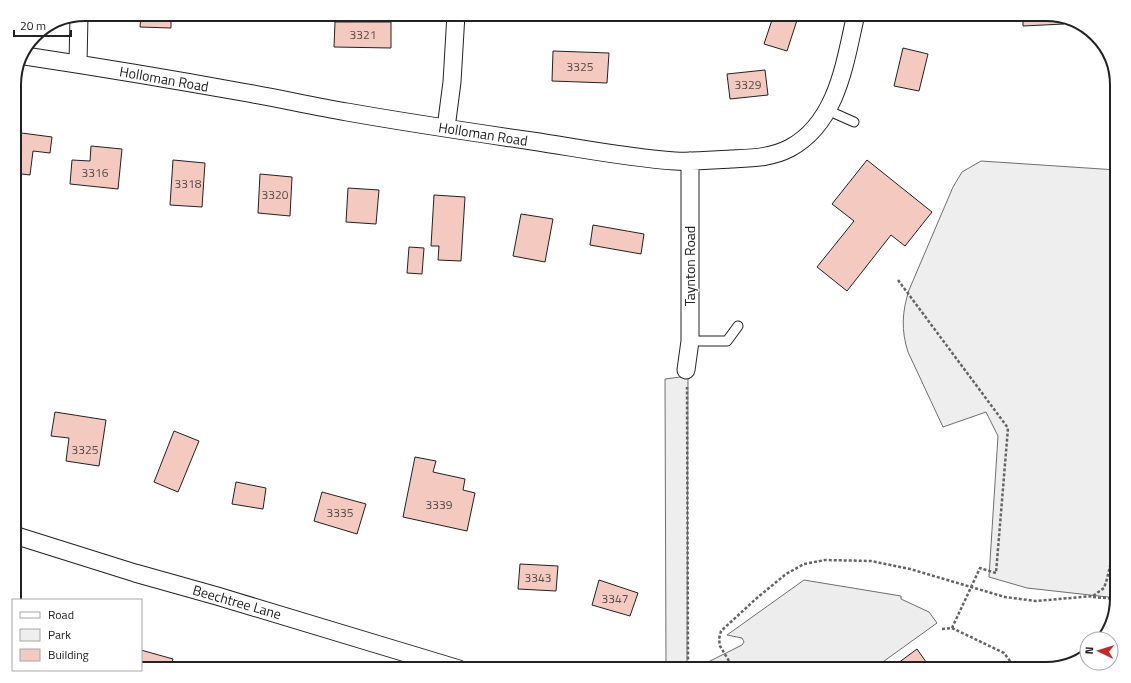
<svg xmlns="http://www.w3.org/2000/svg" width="1131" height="683" font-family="'Titillium Web',sans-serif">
<rect width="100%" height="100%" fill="#fff"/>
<path fill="#eee" stroke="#6f6f6f" d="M981,161L1117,170V598L1027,588L989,577L998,436L986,412L943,427L908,352C901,330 902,312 909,290L953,187L962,172Z
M688,376L687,669H666L665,379Z"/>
<path fill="#ededed" stroke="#6f6f6f" d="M804,580L901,596V599L929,612L937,623L873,669H701L704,664L742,645L744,642L742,638L727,635Z"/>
<path fill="#f3c9c0" stroke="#222" d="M141,14H171V28L140,27Z
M578,14H588V17L578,18Z
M774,14H799L787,51L764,44Z
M933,14H970V17Z
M1023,14H1046L1063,19L1064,24L1023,26Z
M335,22H391V48L334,47Z
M903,48L928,54L919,91L894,86Z
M553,51L609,53L607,83L552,81Z
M765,70L768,95L730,99L727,74Z
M14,132L52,137L50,153L33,151L30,175L14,173Z
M91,146L122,149L118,189L70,184L72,160L90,161Z
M173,160L205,163L202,207L170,205Z
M867,160L932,212L905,246L891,235L847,291L817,267L854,221L832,204Z
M260,174L292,177L290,216L258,213Z
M348,188L379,190L376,224L346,222Z
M434,195L465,197L461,261L438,260L439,246H431Z
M521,214L553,219L545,262L513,256Z
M593,225L644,234L641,254L590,245Z
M409,247L424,248L422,274L407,273Z
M55,412L106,420L99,466L66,461L69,438L51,436Z
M174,431L199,441L178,492L154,482Z
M415,457L436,461L433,472L465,479L463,490L475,493L467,531L403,517Z
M236,482L266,488L263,509L232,504Z
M322,492L366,504L357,534L314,521Z
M520,564L558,566L556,591L518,589Z
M599,580L638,593L630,616L592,605Z
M917,649L931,669H890Z
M141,650L173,659L170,669H141Z"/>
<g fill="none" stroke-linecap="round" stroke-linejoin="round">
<g stroke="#222" stroke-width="11">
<path id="lane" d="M827,110L854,122
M690,341H727L738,326"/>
</g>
<g stroke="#222" stroke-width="19">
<path id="street" d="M25,56C98,67 170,79 242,92C277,98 312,106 347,112C409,123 470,132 532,141C578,148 628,158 675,161C694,162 713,160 731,159C752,158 771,158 790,148C838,122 845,61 856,14
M78,64L79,15
M446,128L452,82L456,14
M686,370L690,341V161
M14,535L135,573L217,596L459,669"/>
</g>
<path stroke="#646464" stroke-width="2.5" stroke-dasharray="3 2" stroke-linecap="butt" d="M898,280L1008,428L996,573L980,568L952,628
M1093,597L1117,599
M942,629L952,628L1004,653L1016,669
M729,661L720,646L719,639L721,631L758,597L786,574L804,564L825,560L871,561L910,569L1005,597L1036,601L1093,596L1104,588L1107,579L1110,566
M685,669L688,660L687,387"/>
<use href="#lane" stroke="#fff" stroke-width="9"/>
<use href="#street" stroke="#fff" stroke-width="17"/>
</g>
<g text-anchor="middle" stroke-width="3" stroke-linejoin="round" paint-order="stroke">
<g font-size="12" fill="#564c4a">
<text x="363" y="39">3321</text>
<text x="580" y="71">3325</text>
<text x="748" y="89">3329</text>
<text x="95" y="177">3316</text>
<text x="188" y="188">3318</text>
<text x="275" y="199">3320</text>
<text x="85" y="454">3325</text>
<text x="439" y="509">3339</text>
<text x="340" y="517">3335</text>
<text x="538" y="582">3343</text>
<text x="615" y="603">3347</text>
</g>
<g font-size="14" fill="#222" stroke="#fff">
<text transform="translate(164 79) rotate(10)" y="5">Holloman Road</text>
<text transform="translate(483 134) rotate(9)" y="5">Holloman Road</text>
<text transform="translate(690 266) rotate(-90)" y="5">Taynton Road</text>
<text transform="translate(237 602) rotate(16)" y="5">Beechtree Lane</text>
</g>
</g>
<path d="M0 0H1131V683H0ZM85 21H1046A64 64 0 0 1 1110 85V598A64 64 0 0 1 1046 662H85A64 64 0 0 1 21 598V85A64 64 0 0 1 85 21Z" fill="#fff" fill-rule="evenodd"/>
<path fill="none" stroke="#222" stroke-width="2" d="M85 21H1046A64 64 0 0 1 1110 85V598A64 64 0 0 1 1046 662H85A64 64 0 0 1 21 598V85A64 64 0 0 1 85 21Z"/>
<rect x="12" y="599" width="130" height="72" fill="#ffffff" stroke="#a7a7a7"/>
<rect x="20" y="612" width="20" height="6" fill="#ffffff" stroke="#a7a7a7"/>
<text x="48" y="619" font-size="12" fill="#222222">Road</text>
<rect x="20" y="629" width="20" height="12" fill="#eeeeee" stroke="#a7a7a7"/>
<text x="48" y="639" font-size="12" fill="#222222">Park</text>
<rect x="20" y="649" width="20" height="12" fill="#f3c9c0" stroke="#a7a7a7"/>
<text x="48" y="659" font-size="12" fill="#222222">Building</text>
<g transform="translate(1099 651) rotate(274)"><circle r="19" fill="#ffffff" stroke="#a7a7a7"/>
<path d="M0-3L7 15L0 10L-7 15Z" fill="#c62828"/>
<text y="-6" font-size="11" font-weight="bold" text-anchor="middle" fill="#222222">N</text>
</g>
<path d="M14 30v6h57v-6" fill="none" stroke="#222222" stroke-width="2"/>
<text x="20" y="30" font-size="12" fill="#222222" stroke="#ffffff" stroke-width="3" paint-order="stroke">20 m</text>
</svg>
